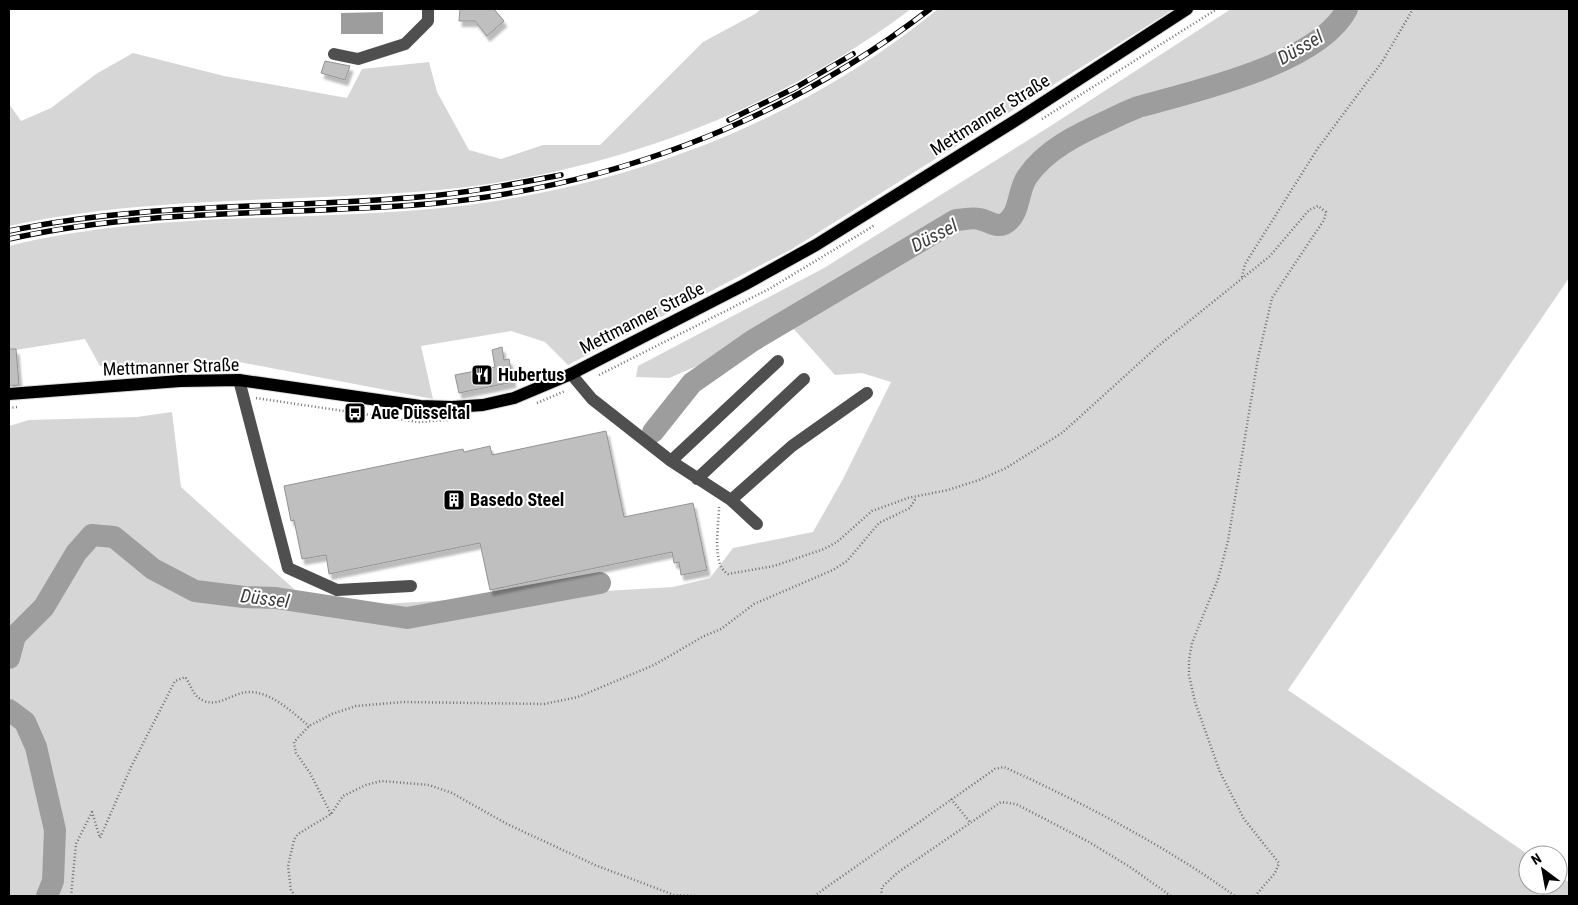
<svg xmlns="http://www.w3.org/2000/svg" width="1578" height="905" font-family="'Roboto Condensed',sans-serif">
<defs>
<filter id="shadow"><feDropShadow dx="3" dy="5.5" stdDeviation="1" flood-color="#0004"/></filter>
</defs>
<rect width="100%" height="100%" fill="#fff"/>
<path fill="#d6d6d6" d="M761,9H911C767,117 594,179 415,192C279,202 142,197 9,226V104L21,121L51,108L96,74L133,53L224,76L347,98L362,69L429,62L437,92L469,150L501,159L543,145H600L703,42L755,14Z
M938,9H1174L792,249L568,365L545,342L511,331L421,346L433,399L234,361L100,366L85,339L9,351V246C143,213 283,221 419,210C607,195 792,129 938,9Z
M1231,9H1569V278L1288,690L1529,855L1528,885H1558V875L1569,882V896H9V426L29,420L137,417L172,412L181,487L315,608L673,587L710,578L733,548L813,532L843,479L891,382L862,373L835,375L791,326L669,378L636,377L638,366L824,268L1049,127Z"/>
<path fill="#9d9d9d" d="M383,12V34H341V13Z"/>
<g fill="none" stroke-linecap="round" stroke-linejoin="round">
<path stroke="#9d9d9d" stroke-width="22" d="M653,432L692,383L752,341L956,220C963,220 972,217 979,219C988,220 994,228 1004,224C1021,215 1017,191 1027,177C1045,150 1078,134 1107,121C1117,116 1128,111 1138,107C1195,91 1319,64 1347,9
M9,658L15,636L44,607L76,553L92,535L114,537L153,569L195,591L244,597L276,598L407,618L600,583
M9,710L25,722L36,747L55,830L53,881L47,896"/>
</g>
<path fill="#bfbfbf" stroke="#939393" filter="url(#shadow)" d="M460,9H494L504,21L487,36L475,21H459Z
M325,61L350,66L345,80L321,73Z
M502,347L504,360L509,359L513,382L459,393L455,375L495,367L492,350Z
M9,349H16L19,385L9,386Z
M606,431L624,517L693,503L707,570L681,575L679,562L674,563L672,552L490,590L480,543L329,574L326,555L302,559L294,520L291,521L284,486L463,449L464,452L490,446L492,455Z"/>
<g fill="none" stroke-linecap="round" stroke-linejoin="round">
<g stroke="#dbdbdb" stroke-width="14">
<path id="major" d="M9,394L180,381L239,380L420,406L452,407L483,405L514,398L571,374L744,285L816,245L1021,117L1187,9"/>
</g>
<path stroke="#717171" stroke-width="2.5" stroke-dasharray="1 2.5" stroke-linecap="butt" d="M1042,119L1217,9
M1242,277L1245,264L1318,148L1382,62L1413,9
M599,375L769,289L875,225
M256,398L418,422L449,420
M537,403L565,391
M9,408L17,407
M719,507C719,524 711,565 728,574L774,566L824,549L837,542L872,511L908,498L948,490L979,480L1006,468L1062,433L1157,347L1270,256L1309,210L1318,206L1326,212L1324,220L1272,298L1258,358L1228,541L1218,579L1192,643L1189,660V675L1195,702L1220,772L1244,819L1279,863L1275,873L1255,896
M951,799L970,822
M331,814L310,773L296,753L294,742L309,726L332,714L356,706L403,702L544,704L578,697L654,665L704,636L721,629L754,604L833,570L847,561L879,523L910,508L916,498
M71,896L76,844L92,812L100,838L131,767L175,681L185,677C192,686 192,696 204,701C220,707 232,693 248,692C271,691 293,713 309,726
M295,896L291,890L288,866L294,840L298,834L331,814L343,796L366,785L381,781L429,785L452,793L507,824L595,865L674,895L697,896
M814,896L995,769L1004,767C1083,803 1164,845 1235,896
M881,896L882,887L897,873L1001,802L1016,804L1089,842L1130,867L1171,896"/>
<path stroke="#4f4f4f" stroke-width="12" d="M334,54L358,59L405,44L428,21V9
M571,374L592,399L671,461L731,500L757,524
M239,380L288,568L337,590L411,586
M671,461L778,361
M697,479L804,379
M731,500L792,446L867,393"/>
<use href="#major" stroke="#000" stroke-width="12"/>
<g stroke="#000" stroke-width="5.5">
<path id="rail" d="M729,120L795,88L853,54
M9,231C144,202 282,209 419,197C467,193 514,184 561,175
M9,239C142,209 280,215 415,205C602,191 782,123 930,9"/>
</g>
<use href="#rail" stroke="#fff" stroke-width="4" stroke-dasharray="11" stroke-linecap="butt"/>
</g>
<defs>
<g id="restaurant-square" transform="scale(1.125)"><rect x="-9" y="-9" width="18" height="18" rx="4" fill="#000" stroke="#fff"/><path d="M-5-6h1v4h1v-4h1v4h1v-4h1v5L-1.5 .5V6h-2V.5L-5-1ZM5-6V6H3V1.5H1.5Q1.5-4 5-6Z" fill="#fff"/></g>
<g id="bus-square" transform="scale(1.125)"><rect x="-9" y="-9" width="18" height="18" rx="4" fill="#000" stroke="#fff"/><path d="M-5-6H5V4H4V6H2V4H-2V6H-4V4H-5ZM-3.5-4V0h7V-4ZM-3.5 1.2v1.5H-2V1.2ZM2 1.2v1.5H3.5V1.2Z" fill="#fff"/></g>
<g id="building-square" transform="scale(1.125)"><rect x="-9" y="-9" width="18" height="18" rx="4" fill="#000" stroke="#fff"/><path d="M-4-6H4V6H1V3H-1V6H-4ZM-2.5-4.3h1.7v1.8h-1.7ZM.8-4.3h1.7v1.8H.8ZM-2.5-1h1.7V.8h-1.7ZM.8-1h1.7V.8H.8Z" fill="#fff"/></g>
</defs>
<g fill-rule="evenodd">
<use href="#restaurant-square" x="482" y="375"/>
<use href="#bus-square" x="355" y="413"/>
<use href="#building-square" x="454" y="500"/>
</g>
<g text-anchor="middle" stroke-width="4" stroke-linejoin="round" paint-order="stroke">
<g font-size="18" fill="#000" stroke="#fff">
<text transform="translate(990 115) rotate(-32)" y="6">Mettmanner Straße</text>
<text transform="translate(642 318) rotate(-27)" y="6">Mettmanner Straße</text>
<text transform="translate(171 367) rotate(-2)" y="6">Mettmanner Straße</text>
</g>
<g font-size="18" font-weight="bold" fill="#000" stroke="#fff" text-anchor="start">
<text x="498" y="381">Hubertus</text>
<text x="371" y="419">Aue Düsseltal</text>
<text x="470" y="506">Basedo Steel</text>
</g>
<g font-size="19" font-style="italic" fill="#3e3e3e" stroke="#fff">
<text transform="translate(1300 47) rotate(-30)" y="7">Düssel</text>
<text transform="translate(934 235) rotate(-27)" y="7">Düssel</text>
<text transform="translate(265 598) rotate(7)" y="7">Düssel</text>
</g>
</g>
<rect width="1578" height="905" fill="none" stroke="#000000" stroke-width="20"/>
<g transform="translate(1543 870) rotate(328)"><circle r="24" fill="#ffffff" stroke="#999999"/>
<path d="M0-4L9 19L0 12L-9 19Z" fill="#000000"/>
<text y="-8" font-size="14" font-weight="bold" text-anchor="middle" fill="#000000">N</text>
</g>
</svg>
